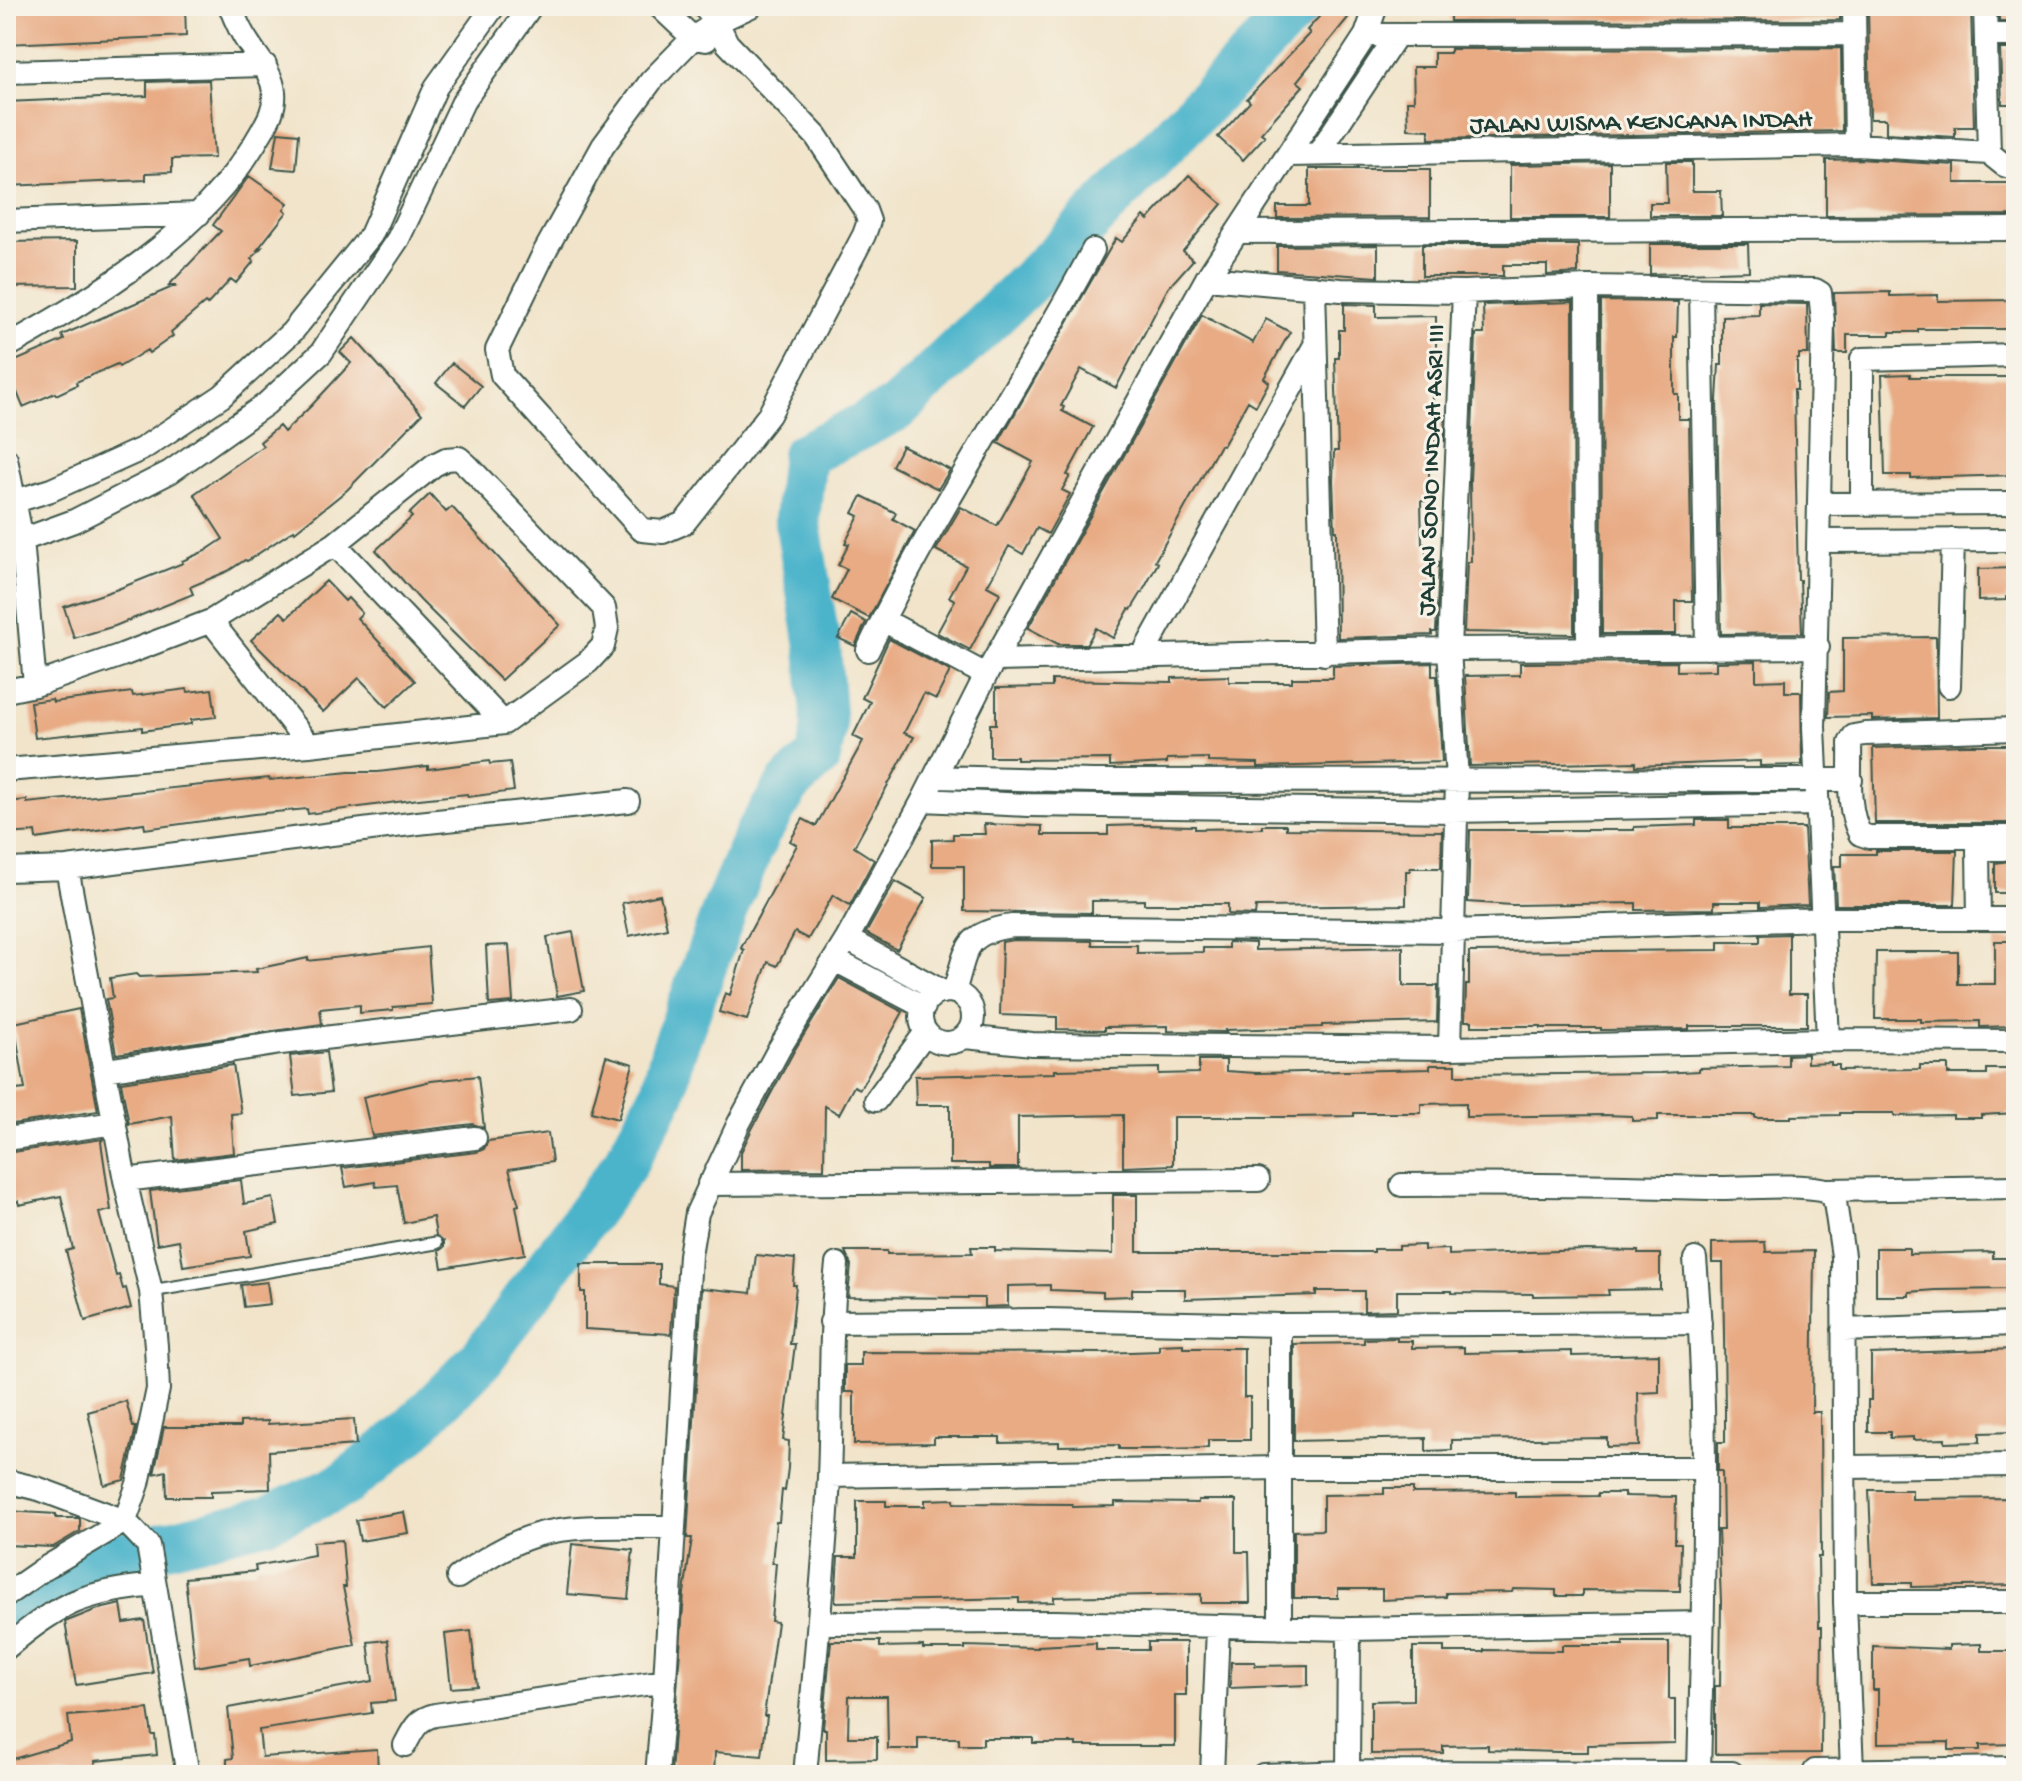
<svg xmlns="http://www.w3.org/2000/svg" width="2022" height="1781" font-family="'Gochi Hand',sans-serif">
<rect width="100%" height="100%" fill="#f7f3e8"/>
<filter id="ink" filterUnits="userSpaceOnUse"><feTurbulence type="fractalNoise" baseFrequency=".0125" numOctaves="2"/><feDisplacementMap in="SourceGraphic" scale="16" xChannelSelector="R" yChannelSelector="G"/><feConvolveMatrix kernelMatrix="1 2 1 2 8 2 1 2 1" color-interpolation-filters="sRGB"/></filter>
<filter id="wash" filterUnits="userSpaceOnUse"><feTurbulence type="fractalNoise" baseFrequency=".006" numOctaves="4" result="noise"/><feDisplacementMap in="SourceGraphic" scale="32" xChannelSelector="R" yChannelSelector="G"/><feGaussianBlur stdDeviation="1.8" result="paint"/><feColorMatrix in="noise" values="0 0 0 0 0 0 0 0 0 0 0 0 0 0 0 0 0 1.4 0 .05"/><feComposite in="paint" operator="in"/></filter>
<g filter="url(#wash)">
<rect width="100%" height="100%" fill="#f1e4ca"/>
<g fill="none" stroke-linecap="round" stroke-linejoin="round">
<path stroke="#4cb4cb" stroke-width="46" d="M6,1627L80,1573L111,1558L267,1519L343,1485L406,1435L482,1358L624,1165L663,1093L673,1052L725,909L757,834L789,784L818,757L824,728L818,646L797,519L804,455L896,409L1056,256L1299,6"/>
</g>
<g id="blocks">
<path fill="#e8ab84" d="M25,6H185L186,36L6,44V7Z
M1334,6H1352L1355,9L1297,81L1303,86L1261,133L1265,136L1243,160L1218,137L1250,102L1247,99L1310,33L1307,30L1327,8L1330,10Z
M1450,6H1840V20L1450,21Z
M1868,6H1971L1974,127H1955V137L1886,133V119H1870Z
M1999,6H2016V21H1999Z
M1841,48L1842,131L1429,139V130L1408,129L1407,101H1414L1413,67H1434V53H1450V49Z
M2000,49H2016V104H2002Z
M209,80L214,158L172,159V172L146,173V180L6,186V102L147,96V82Z
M278,132L299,134L296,170L272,168Z
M1859,159L1955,165V183H2016V215L1826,216V160Z
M1666,162H1692V191H1721L1722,216H1650V203H1667Z
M1610,163V217H1510V165Z
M1309,169H1430V217L1277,218V206H1309Z
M1189,175L1222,204L1183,251L1193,260L1168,288L1116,388L1081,369L1061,406L1064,407L1062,411L1093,427L1067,475L1070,476L1062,490L1070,494L1048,534L1037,528L1023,554L1009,546L987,586L1000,593L970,650L937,633L955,600L949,597L966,566L936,550L961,507L997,526L1033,462L998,443L1116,238L1122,242L1144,216L1148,220Z
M249,176L288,203L284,209L287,212L258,249L261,248L251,259L254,261L236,283L231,279L207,305L205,303L171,332L173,336L149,353L147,350L119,367L117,364L76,382L77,385L56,395L55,393L23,407L6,365L64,340L62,335L177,285H169L221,231L213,225Z
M77,241V286L6,287V242Z
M1650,244H1748L1749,271L1650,274Z
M1378,245V277L1277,270V246Z
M1422,245H1578V273L1547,275V265H1503V276H1422Z
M1890,292V296L1938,295V301L2016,300V329H1918V332H1890V335H1847V353H1836L1834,293Z
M1601,301L1678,302L1677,337H1674V394H1678V419H1689L1692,601H1676V634H1602Z
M1573,302L1574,634L1464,632L1467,562H1471L1470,480L1476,334H1484L1483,305Z
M1759,303L1807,304L1808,354H1799V359H1797V390H1794L1798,580H1800L1802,633L1721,634L1717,400L1719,365H1722V316L1759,315Z
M1344,304L1376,305V317L1436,316V351H1433V418H1445L1444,441H1429V501H1421L1422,544H1426V562H1439L1436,632H1432V635L1338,638L1337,531H1335L1333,481L1334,451H1338L1335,358H1339V330H1344Z
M1202,315L1253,343L1266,319L1290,332L1264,378L1269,382L1256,406L1248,401L1223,446L1220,445L1155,561L1158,563L1145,587L1131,610L1129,609L1113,638L1096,628L1087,644H1058L1028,628Z
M354,338L422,414L347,490L295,532L294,530L247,561L245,560L228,571L190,587L193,594L115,626L74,638L64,607L118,589L183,563L182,561L205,551L223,539L194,494L263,446L260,442L279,426L284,432L311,406L351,363L340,352Z
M452,363L481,386L465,406L436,383Z
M1910,374V377H2016V475L1911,478V475H1885L1882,375Z
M902,446L950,470L938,489L892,466Z
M430,494L446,512L452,507L560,625L501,680L420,600L376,550L412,517L409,514Z
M862,496L896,513L893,519L915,531L869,618L832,599L847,569L838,565L849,544L845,543L859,516L853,513Z
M2016,568V597H2006V600L1978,601V569Z
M326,581L345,601L348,598L362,613L357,618L415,681L387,707L359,678L323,712L251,640L281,612L287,618Z
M851,614L866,622L855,646L838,638Z
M1936,637L1937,718L1872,720V716L1828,717L1829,692L1843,691V638Z
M889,639L950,671L936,699L924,693L904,733L914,737L854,847L874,860L850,905L833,895L808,939L795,932L777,966L768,962L747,1020L719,1012L725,993L730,995L744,950L741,948L797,845L790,841L803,819L816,826L863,741L853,736L870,702L862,698Z
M1756,661V681L1785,680V692H1801L1802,765L1760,766V761L1636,766V762L1470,766L1465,676L1520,675V663L1677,662V671L1716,670V662Z
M1432,663V676H1437L1442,762L1258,767V763L1208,762V758L1167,759V763L1110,766V759L1017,760V757H990V724H996V688L1052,687V680L1172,682V678L1201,677L1229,676V682H1292V678H1333V666Z
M187,689L188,692L212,689L216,717L191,720V724L142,731V727L35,738L30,702L52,699L53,702L132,692L133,696Z
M1966,745H2016V823H1875L1873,748Z
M489,761L490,764L510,762L514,791L468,797L467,794L419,799L308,814L307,809L254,814L145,829L144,823L36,839L35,832L6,834V802L27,800V803L269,778L270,780L349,772H378L428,766V769Z
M1696,820H1729V828H1804L1808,905L1760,907V902H1714V909L1636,910V903L1512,905L1468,902L1470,830H1634V827L1696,825Z
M984,824L1042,826V835H1108V826L1143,825L1195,826V829L1262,828V825H1286V829L1442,831L1441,868H1410V871H1406V905L1256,907L1255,915L1228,914V904H1144V900L1092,901V913L964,911V866H932V840L953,839V834H985Z
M1876,851H1957L1955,905H1836L1834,866H1842V854H1876Z
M2016,853V893H1995V863L2009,861Z
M895,881L926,898L897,950L866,933Z
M660,895L667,928L629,936L622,903Z
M573,932L584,991L557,996L547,937Z
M1789,934V994H1807V1026H1689V1029L1601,1030V1028H1541V1026H1472V1021H1465L1466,985H1469V952L1719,950V942H1760V935Z
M1013,940L1092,941V945H1137V953L1203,952V948H1228V942L1255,943V950L1403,947V986H1438L1437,1022L1322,1025V1027L1225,1030L1226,1032L1168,1031V1026L1105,1027V1030L1057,1029V1017L1000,1015L1002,942Z
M1995,941H2016V1026L1980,1027V1021L1921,1022V1019H1875L1876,952H1958V984H1995Z
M509,945L513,1002L489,1004L486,946Z
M428,947L432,1004L393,1007V1010L360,1013V1005L320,1009L322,1024L116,1054L106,999L113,998L110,978L136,974L139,977L257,972L256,969L308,958V961Z
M839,978L903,1012L860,1089L854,1086L839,1114L825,1106L824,1169L741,1170V1152L752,1129L794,1051Z
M79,1009L98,1111L6,1125V1091L25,1089L14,1023Z
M326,1052L331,1092L295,1096L290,1056Z
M1807,1054V1063L1831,1062V1065H1839V1070L1920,1069V1065H1948V1074H1987V1069H2012V1075H2016V1113L1981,1115V1118H1953V1115L1894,1116V1113H1840V1115L1791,1116V1118H1755V1115H1658V1120L1632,1121V1116L1605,1115L1466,1117V1103L1421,1104V1113H1354V1116L1292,1117H1173V1165L1123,1167V1115L1018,1117V1168H989V1164H950V1105H916L915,1076L1055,1073V1070L1159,1068V1074L1199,1073V1060H1226V1071L1256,1073L1430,1069V1065H1456V1075L1661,1073L1699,1071V1068L1788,1066V1055Z
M606,1056L633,1064L618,1119L591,1112Z
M233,1065L241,1113L231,1114L234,1153L175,1160L172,1116L129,1124L121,1082Z
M478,1076L484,1128L473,1124L372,1136L363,1097L431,1081Z
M548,1133L552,1162L509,1169L519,1205L516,1206L525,1254L442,1268L439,1251L444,1247V1241L436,1235L433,1217L404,1223L397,1185L376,1187L375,1182L346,1187L342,1168L477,1152L484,1149L488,1141Z
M103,1139L101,1142L111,1210L99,1213L116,1276L119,1275L123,1289L126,1288L131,1308L85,1321L66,1251L73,1249L61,1196L19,1205L18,1201L6,1204V1153Z
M241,1180L244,1204L273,1198L278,1224L246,1231L250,1256L183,1266L179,1240L157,1244L150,1191Z
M1113,1195H1137V1252H1374V1249H1399V1246L1424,1245V1250L1449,1249V1255L1587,1250L1638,1251V1254H1660V1289L1608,1290L1609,1295L1533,1296V1294L1452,1293V1291H1397V1310L1364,1311V1291H1316V1295L1185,1299V1289H1132V1296L1103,1297V1292L1050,1290V1285L1008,1286V1306L984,1307V1298L848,1297L851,1265L845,1251H887V1254L972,1253L971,1247H995V1251L1113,1254Z
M1765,1242L1766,1252L1814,1251L1812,1412H1820L1821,1557H1818L1819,1627H1822L1821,1753L1715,1754V1686H1720L1721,1601L1718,1530H1723L1722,1471H1718V1442H1725V1410L1723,1263H1712V1243Z
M1876,1248H1909V1254L1993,1252V1258H2015V1289L1936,1290L1909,1292V1296H1876Z
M756,1255L795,1259L793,1285H796L790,1344H795L783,1440L789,1441L788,1468L785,1491L782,1490L779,1522H776L772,1563H776L771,1621L777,1622L764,1716H767L762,1756L715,1752L714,1775H671L684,1593L692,1538H687L702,1288L751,1293Z
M581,1264H659V1284L674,1286L671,1334L585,1329V1292H581Z
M267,1282L270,1304L244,1307L241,1285Z
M1397,1338V1341H1412V1348L1464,1347V1353L1572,1351V1356L1659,1354V1392L1638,1393L1639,1446L1607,1447V1438L1452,1440V1450L1426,1451V1438L1294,1441V1344L1364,1343V1339Z
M1183,1344V1348H1244V1397H1250V1440H1208V1448L1149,1449H1119V1445L1059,1446V1442L1000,1443V1437H934V1443L854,1444V1392H845V1365H861V1352L1102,1353L1159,1351V1345Z
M2016,1349V1432L1980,1433V1442L1945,1443V1439L1913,1440V1437L1890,1438V1432H1868V1400H1871V1354Z
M126,1401L133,1427H136L124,1480L104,1485L88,1412Z
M354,1419L356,1445L269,1451L270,1489L211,1491V1497H167L166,1471L154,1474L164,1427H240V1422L268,1421V1424Z
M1384,1488H1413V1493L1515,1492V1497L1598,1496V1493H1624V1496L1676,1497L1675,1543H1681L1680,1591L1582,1590V1596H1556V1590L1513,1589L1512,1592L1446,1593V1597L1382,1600V1589H1338V1598H1294V1531L1323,1530V1495L1384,1494Z
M1869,1490H1912V1499L2015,1498L2016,1585L1912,1587V1583H1873Z
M954,1499V1503L1072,1504V1507L1115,1506V1502L1198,1503V1500H1236V1552H1249L1250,1603H1201V1594L1054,1597V1602L1019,1603V1598L835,1602L838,1557H857V1501H886V1506H925V1500Z
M6,1511L56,1514V1518H78L80,1519V1531L53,1547L6,1545Z
M404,1512L408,1533L360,1541L356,1520Z
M342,1540L346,1587H343L355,1645L250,1666L249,1658L195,1667L185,1578L256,1571L255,1566L314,1555L313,1542Z
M572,1544L633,1550L628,1599L567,1594Z
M121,1604L124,1623L144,1620L153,1673L76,1685L65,1622L95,1610Z
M471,1631L477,1686L451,1688L445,1634Z
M388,1640L395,1701L371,1703L372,1713L259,1730L262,1757L377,1749L378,1772L323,1775H227V1759L233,1758L228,1708L373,1681L368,1642Z
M831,1641H880V1647L923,1646V1649H965V1646L1038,1648V1646L1096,1643V1650H1148V1642H1186V1695H1175V1746H1076V1743H1033V1738H983V1745H959V1738H918V1749H888L887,1696H849L848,1737H877V1759L826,1760V1729H823Z
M1623,1642H1669V1699H1675V1743L1588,1745V1752H1558L1488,1750V1745L1443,1746V1753L1371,1754V1701L1413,1700V1647H1444V1652H1484V1650L1562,1651V1645H1623Z
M1981,1644V1651H2011V1704H2016V1744L1980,1745V1750H1949V1742L1878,1743V1690H1873V1646L1949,1649V1645Z
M1231,1662H1255V1666L1308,1665V1685L1230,1688Z
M148,1709L152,1735H155L157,1755L95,1761L96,1775H6V1761L71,1742L68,1716Z"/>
</g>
</g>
<g filter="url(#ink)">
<use href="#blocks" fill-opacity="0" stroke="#3e564a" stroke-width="2"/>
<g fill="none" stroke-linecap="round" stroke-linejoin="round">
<g stroke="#3e564a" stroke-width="15">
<path id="service" d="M151,1291L436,1243"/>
</g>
<g stroke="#3e564a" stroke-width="26">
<path id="minor" d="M659,6L693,38L706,40
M703,6L717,22L727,43L816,136L865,210L869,221L864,235L769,415L684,523L663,532L642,530L502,375L497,350L545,251L603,146L651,81L693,38L717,22L751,6
M1854,6L1856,145
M1366,35L1854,34
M1986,35H2016
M6,72L265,65
M1989,153L2004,165L2016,169
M1318,154L1397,35
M1289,155L1856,145L1989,153L1985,6
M6,221L199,214
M1237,232L2016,229
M1207,278L1341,290L1464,292L1587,287L1815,290L1820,293L1823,322L1814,727L1828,1040
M1314,287L1324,654
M1587,287L1588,648
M1701,289L1707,648
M6,347C98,295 199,235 255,143C264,127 276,112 274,92C272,73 259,60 249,44C241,33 235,19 230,6
M6,459L22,540L35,685
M6,504L51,490L142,449L222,396L292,332L371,235L436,87L494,6
M1820,504L2016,503
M1862,504V359L2016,355
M1819,541L2016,540
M6,542L22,540L74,521L170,472L266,404L321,353L398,239L463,102L531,6
M335,544L504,723
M883,620L986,675
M211,621L309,745
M868,650C934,512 1022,385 1093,250
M1142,656L1315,345
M997,660L1449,649L1818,647
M1949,686L1953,540
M6,691L35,685L122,655L211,621L335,544L434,465L446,459L459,458L469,467L604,608L607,628L603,646L588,662L504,723L309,745L6,770
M2016,729L1865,734L1854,736L1850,743C1851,772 1846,808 1860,834L1869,837H2016
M935,777L1093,781L1851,780
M923,800L1029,805L1454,811L1818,804
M67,868L418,823L628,801
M6,870L67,868L125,1180L151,1291L156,1346L158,1389L138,1484L125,1521L148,1545L188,1775
M1979,919L1978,849H2003
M847,939L943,992
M835,960L924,1007
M921 1017a26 26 0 1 1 52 0a26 26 0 1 1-52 0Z
M954,992C967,950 963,933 1012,926L1452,931L1823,919H2016
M965,1037L1032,1044L1450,1048L1828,1040L2016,1041
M1450,1048L1457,780L1449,649L1464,292
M106,1070L281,1043L571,1009
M876,1100L926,1032
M6,1139L115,1123
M125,1180L475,1138
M709,1184L1258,1180
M1402,1185C1505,1184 1608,1185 1710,1188C1749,1189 1789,1183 1827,1190L1835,1202L1843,1256L1845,1602L1852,1770
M1827,1190L2016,1187
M1695,1259C1710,1430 1703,1602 1699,1773
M831,1322L1045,1320L1280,1325L1700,1323
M1843,1330L2016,1324
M1846,1467L2016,1465
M829,1476L1280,1468H1704
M6,1481L39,1489L125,1521
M458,1577C483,1560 507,1544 536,1535C579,1523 630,1528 674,1527
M6,1595L42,1570L125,1521
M1845,1602H2016
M819,1623L1055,1622L1349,1629L1703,1623
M1280,1628V1325
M6,1648C61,1601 84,1593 155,1585
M405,1745C413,1730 417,1719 435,1715L665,1681
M1815,1771L2016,1768
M1348,1772L1349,1629
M657,1775L665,1681L690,1255L697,1213L739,1123L779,1049L847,939L923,800L986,675L1207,278L1366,35L1376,6
M805,1775C814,1676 824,1577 829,1477C832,1406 829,1335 837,1264
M1212,1775L1218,1627
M1263,1775L1348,1772L1732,1773"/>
</g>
<use href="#service" stroke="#fff" stroke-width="11"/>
<use href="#minor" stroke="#fff" stroke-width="22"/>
</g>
</g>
<g text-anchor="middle" stroke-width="6" stroke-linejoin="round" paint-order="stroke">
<g font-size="26" fill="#1f3d34" stroke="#f7f3e8">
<text transform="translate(1641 120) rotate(-1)" y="9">JALAN WISMA KENCANA INDAH</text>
<text transform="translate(1429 470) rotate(-88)" y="9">JALAN SONO INDAH ASRI III</text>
</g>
</g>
<rect width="2022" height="1781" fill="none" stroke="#f7f3e8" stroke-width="32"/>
</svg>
